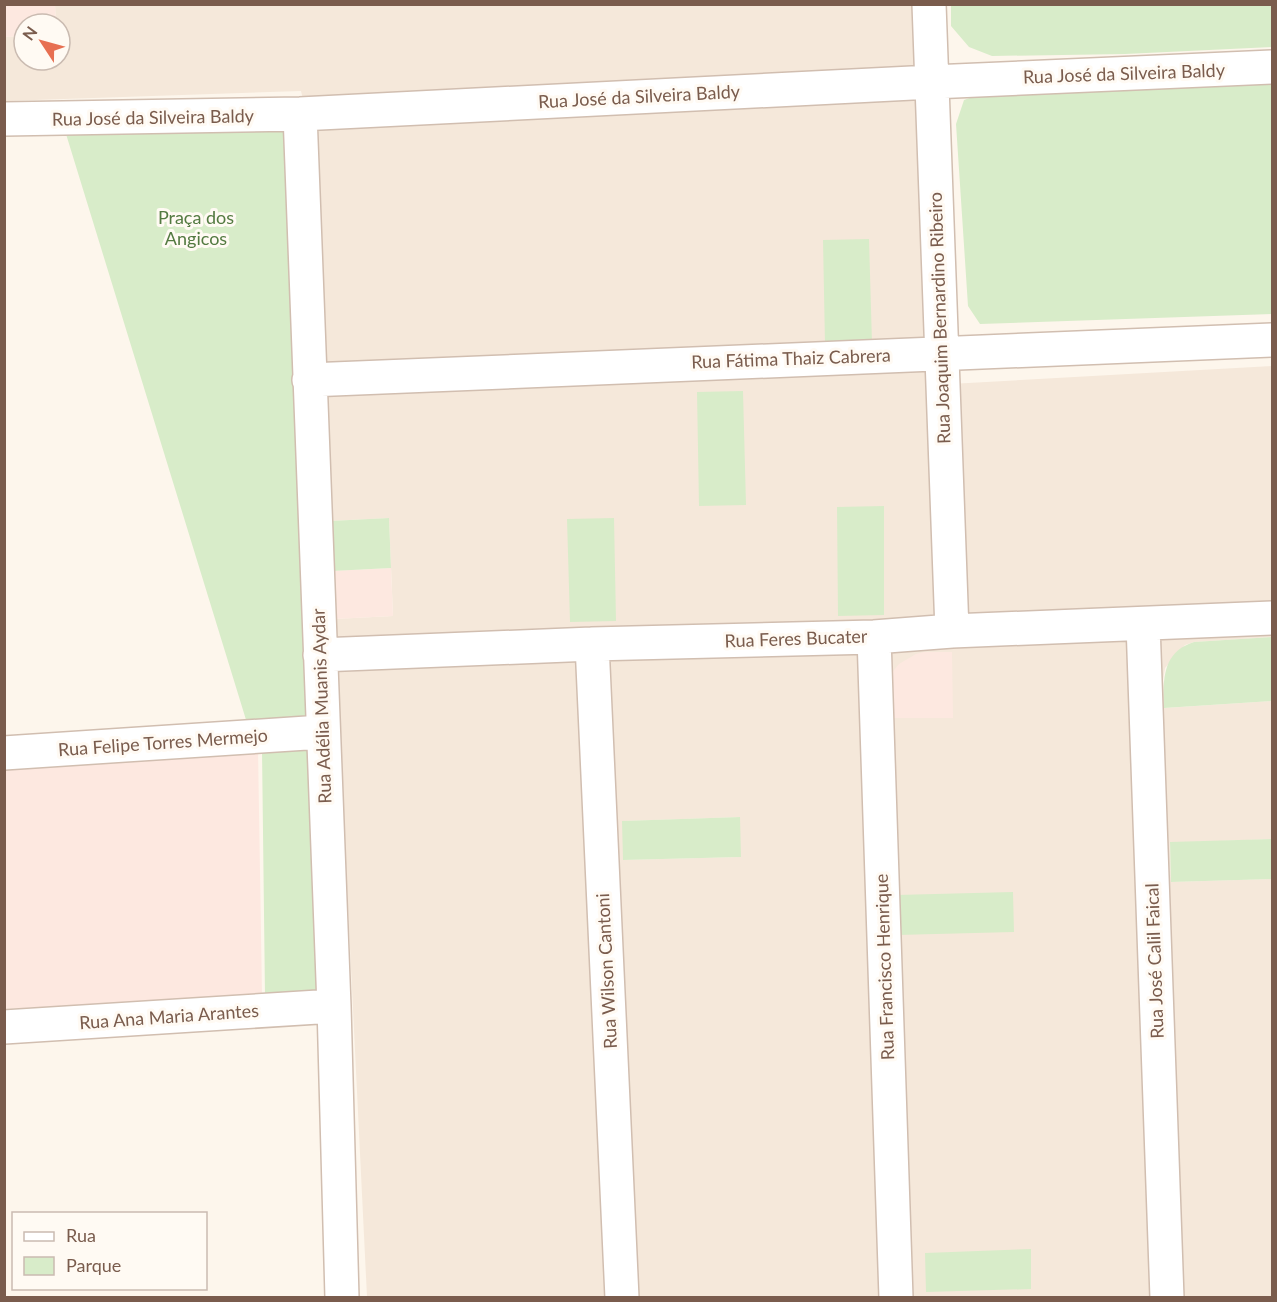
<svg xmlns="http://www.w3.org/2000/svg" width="1277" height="1302" font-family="Lato,sans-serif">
<rect width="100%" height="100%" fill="#fdf6ec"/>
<path fill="#f5e8da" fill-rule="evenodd" d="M55,4L915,5L932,385L1272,366V637L1194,642L1185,645L1165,668L1163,680L1165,708L1272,701V839L1170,843L1171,882L1272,879V1297H367L334,619L393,616L389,518L330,521L314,144L301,91L5,101L4,37L24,36V60H60V24H56ZM740,817V857L623,860V821Z"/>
<path fill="#fde8e0" d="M4,5H55L56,24H24V36L5,37Z
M391,568L393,616L334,619L332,571Z
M924,652H952L953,718H884L890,675L899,664L916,654Z
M258,749L262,995L5,1009V768Z"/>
<path fill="#d8ecc9" d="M951,5H1272V47L1125,54L992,56L969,47L951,26Z
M1272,80V314L980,324L968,306L956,124L964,100L995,89Z
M288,129L312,715L247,723L66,134Z
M869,239L872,343L825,344L823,240Z
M743,391L746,505L699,506L697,392Z
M884,506V615L838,616L837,507Z
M389,518L391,568L332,571L330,521Z
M614,518L616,621L570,622L567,519Z
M1272,637V701L1164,708C1163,680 1162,652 1194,642Z
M319,747L329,990L265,995L262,750Z
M740,817L741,857L623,860L622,821Z
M1272,839V879L1171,882L1170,842Z
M1013,892L1014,932L897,935L896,895Z
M1031,1249V1289L926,1292L925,1253Z"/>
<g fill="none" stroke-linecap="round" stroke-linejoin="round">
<g stroke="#d1beb0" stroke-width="36">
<path id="minor" d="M929,4L952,631
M300,114L334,1006L342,1298
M4,119L300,114L932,82L1272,67
M309,380L1272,340
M1143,624L1167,1298
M874,637L896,1298
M592,644L622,1298
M320,655L592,644L874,637L952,631L1272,618
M4,753L322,732
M4,1027L334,1006"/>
</g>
<use href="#minor" stroke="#fff" stroke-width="33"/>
</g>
<g text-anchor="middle" stroke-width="6" stroke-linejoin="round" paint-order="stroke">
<g font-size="18" fill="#7a5c4d" stroke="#fffaf3">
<text transform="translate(1124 74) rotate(-2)" y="6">Rua José da Silveira Baldy</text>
<text transform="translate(639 97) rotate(-3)" y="6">Rua José da Silveira Baldy</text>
<text transform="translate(153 118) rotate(-1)" y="6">Rua José da Silveira Baldy</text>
<text transform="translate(940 318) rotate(-92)" y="6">Rua Joaquim Bernardino Ribeiro</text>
<text transform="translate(791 359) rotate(-2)" y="6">Rua Fátima Thaiz Cabrera</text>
<text transform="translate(796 639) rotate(-2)" y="6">Rua Feres Bucater</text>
<text transform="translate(322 706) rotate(-92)" y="6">Rua Adélia Muanis Aydar</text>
<text transform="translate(163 743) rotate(-4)" y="6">Rua Felipe Torres Mermejo</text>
<text transform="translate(1155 961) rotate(-92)" y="6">Rua José Calil Faical</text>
<text transform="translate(885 967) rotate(-92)" y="6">Rua Francisco Henrique</text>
<text transform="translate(607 971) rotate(-93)" y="6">Rua Wilson Cantoni</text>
<text transform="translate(169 1017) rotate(-4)" y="6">Rua Ana Maria Arantes</text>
</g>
<g font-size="18" fill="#537a41" stroke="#fffaf3">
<text x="196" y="224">Praça dos<tspan x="196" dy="21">Angicos</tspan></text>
</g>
</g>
<rect width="1277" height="1302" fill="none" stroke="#7a5c4d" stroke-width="12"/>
<rect x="12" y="1212" width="195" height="78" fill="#fffaf3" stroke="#cabbb1" stroke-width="1.5"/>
<rect x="24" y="1232" width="30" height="9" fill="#ffffff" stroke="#cabbb1" stroke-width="1.5"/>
<text x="66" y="1242" font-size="18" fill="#7a5c4d">Rua</text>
<rect x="24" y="1257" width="30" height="18" fill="#d8ecc9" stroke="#cabbb1" stroke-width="1.5"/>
<text x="66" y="1272" font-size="18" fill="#7a5c4d">Parque</text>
<g transform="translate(42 42) rotate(306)"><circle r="28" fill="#fffaf3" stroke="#cabbb1" stroke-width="1.5"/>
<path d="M0-4.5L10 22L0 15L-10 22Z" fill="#e76f51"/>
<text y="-9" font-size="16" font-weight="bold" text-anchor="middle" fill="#7a5c4d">N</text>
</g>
</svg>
